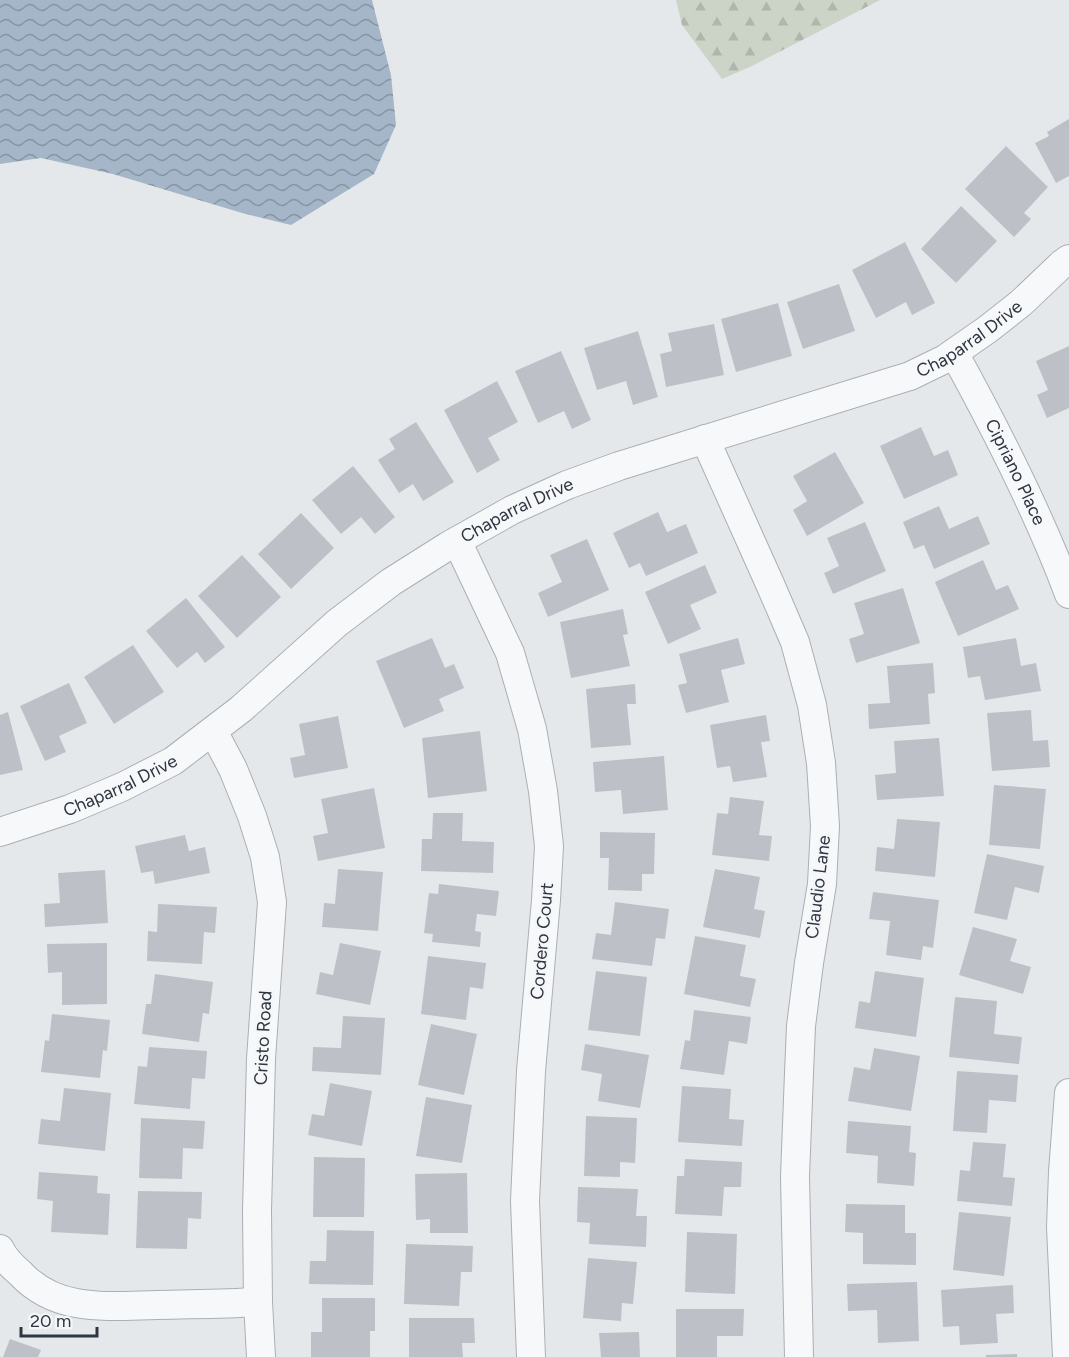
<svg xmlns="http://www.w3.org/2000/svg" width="1069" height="1357" font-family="Figtree,sans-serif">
<defs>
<pattern id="forest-firs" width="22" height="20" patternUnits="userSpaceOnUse" patternTransform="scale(1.5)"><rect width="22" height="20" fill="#cbd4c7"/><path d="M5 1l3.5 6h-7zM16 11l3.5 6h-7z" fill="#afb7ac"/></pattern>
<pattern id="water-waves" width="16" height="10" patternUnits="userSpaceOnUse" patternTransform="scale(1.5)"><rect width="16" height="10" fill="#a4b6c7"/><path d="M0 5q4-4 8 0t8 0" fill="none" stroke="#8695a3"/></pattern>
</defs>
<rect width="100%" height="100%" fill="#e5e8eb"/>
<path fill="url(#forest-firs)" d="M676,0H880L752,66L722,79L682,25Z"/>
<path fill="url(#water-waves)" d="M0,0H372L391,75L396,125L374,174L291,225L242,213L113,174L41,158L0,164Z"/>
<path fill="#bdc1c7" d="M1069,119V176L1056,183L1035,143L1049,136L1047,132Z
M1006,146L1048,187L1024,213L1031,219L1014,237L965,189Z
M961,206L997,241L956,283L921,249Z
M905,242L935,303L912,315L906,302L876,318L852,270Z
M839,284L855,331L803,349L787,302Z
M778,303L792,356L736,372L721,319Z
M714,324L724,375L666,387L660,354L672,351L668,333Z
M638,331L658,397L633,405L626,381L597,390L584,348Z
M1069,346V408L1047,418L1037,395L1048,390L1036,361Z
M561,351L591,420L572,429L564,411L538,423L515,371Z
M497,381L518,422L488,438L500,460L477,473L444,410Z
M416,422L454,482L423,501L413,484L399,493L378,460L395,449L389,439Z
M921,427L934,456L948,450L958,475L904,499L880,446Z
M835,452L864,503L807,536L793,510L807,501L793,476Z
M353,466L395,517L375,534L361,517L341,534L312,500Z
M939,506L949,529L978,516L990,544L934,569L924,545L914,549L903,522Z
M658,512L667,532L686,524L698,553L646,576L640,563L629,568L613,533Z
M301,513L334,548L291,589L258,554Z
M865,522L886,571L833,594L824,573L839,566L827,538Z
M587,539L609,590L548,617L538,593L562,582L550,555Z
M242,555L281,597L237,638L198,596Z
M983,560L996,590L1008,585L1019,609L958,636L935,582Z
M705,565L717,593L690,605L701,629L668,644L645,592Z
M903,588L920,643L856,663L849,639L864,634L854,603Z
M186,598L225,647L205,663L197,652L177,668L146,631Z
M623,609L628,634L623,635L630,666L571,678L560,622Z
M432,638L445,668L454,664L464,688L439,699L444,711L404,728L376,661Z
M738,638L745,664L721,670L729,702L686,713L678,685L687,683L679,654Z
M1016,638L1021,666L1036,663L1041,691L985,700L980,676L968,678L963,647Z
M133,645L164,692L114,724L84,677Z
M933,663L935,693L928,694L930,724L869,729L868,704L890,703L887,666Z
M69,683L87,723L59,736L66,752L45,761L20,706Z
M635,684L636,704H627L631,745L591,748L586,689Z
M1031,710L1033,741L1048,740L1050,767L992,771L987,713Z
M8,712L23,770L0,775V715Z
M766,715L770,741L761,742L767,777L733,782L730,766L717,768L710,725Z
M338,716L348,768L294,778L290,758L305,755L299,724Z
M480,731L487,791L428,798L422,738Z
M939,738L944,796L877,800L875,775L896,773L894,741Z
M664,756L668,810L623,814L621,790L595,792L593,762Z
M994,785L1046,789L1040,849L989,845Z
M374,788L385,848L318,861L313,836L328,833L321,799Z
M730,797L764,801L759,835L772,836L769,861L712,855L717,813L728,814Z
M433,813H463L462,841L494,842L493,873L421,871L422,839H432Z
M897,819L940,822L935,877L875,871L877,847L894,849Z
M600,832L655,833L654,874H642V891L608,890L609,858H600Z
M185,835L189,851L205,847L210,873L155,884L153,871L141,873L135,846Z
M987,854L1044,866L1039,893L1015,887L1007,920L974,913Z
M338,869L383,872L378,931L322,927L324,903L335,904Z
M715,869L760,877L754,909L765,911L760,938L703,927Z
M105,870L108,923L45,927L44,904L60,903L58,873Z
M439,884L499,891L496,916L477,914L475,931L481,932L480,947L432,942L433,934L424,933L429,893L438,894Z
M873,892L939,900L933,948L923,946L921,960L886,955L890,921L869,919Z
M615,902L669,909L665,939L656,938L652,966L592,959L596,933L611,935Z
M158,904L217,907L215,933L204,932L202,964L147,961L148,931L157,932Z
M973,927L1017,939L1010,961L1031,967L1023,994L959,975Z
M695,936L746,945L740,976L756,979L750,1007L684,994Z
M107,943V1004L62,1005V972L48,973L47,944Z
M340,943L381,951L370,1005L316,994L320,972L333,975Z
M428,956L486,963L483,989L470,987L466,1020L421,1014Z
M596,971L647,977L640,1036L588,1030Z
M875,971L924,978L916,1037L855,1028L859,1001L870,1003Z
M155,974L213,982L209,1014L203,1013L199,1042L142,1034L146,1004H151Z
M955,997L997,1001L994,1034L1022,1037L1019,1064L949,1057Z
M694,1010L751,1017L747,1044L729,1041L724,1075L680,1069L685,1040L690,1041Z
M52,1014L110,1020L107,1051L103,1050L100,1078L41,1072L45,1040L49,1041Z
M343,1016L385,1018L381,1075L312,1071L313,1047L341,1048Z
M431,1024L477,1034L464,1095L418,1085Z
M585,1044L649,1055L640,1108L598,1101L602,1074L581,1070Z
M149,1047L207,1051L205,1079L192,1078L190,1109L134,1104L138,1066L147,1067Z
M874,1048L920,1056L911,1111L848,1101L854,1067L870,1070Z
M957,1071L1018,1075L1016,1102L989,1100L987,1133L953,1131Z
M330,1083L372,1091L362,1146L308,1135L312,1114L324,1116Z
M682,1086L731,1089L729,1119L744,1120L742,1146L678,1142Z
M64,1088L111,1093L105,1151L38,1144L41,1119L60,1121Z
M426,1097L472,1105L462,1163L416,1156Z
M586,1116L637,1118L635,1163L620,1162V1177L584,1176Z
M141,1118L205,1121L203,1149L183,1148L182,1179L139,1178Z
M848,1121L911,1126L909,1152L916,1153L914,1186L877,1183L878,1156L846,1153Z
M973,1142L1006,1144L1003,1177L1015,1178L1012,1206L957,1201L960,1170L970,1171Z
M314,1157L365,1158L364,1217H313Z
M685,1159L742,1162L741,1187H724L722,1216L675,1214L677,1176H684Z
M39,1172L98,1176L97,1193L110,1194L108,1235L51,1232L53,1201L37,1199Z
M467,1173L468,1233H430V1219L416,1220L415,1174Z
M578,1187L638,1189L636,1216H647L646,1247L589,1244L590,1223L577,1222Z
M138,1191L202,1192L201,1219L188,1218L187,1249L136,1248Z
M846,1204L905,1205V1233H916V1265L863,1264V1233L845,1232Z
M959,1212L1011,1217L1004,1276L953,1270Z
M327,1230L374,1231L373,1285L309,1284L310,1261H326Z
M687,1232L737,1234L735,1294L685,1292Z
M406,1244L473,1246L472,1272H461L459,1306L404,1304Z
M588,1258L637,1262L633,1304L622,1303L621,1321L583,1318Z
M917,1282L919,1341L878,1343L877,1310L848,1311L847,1284Z
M1013,1285L1014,1313L996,1314L998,1343L960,1345L959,1326L943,1327L941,1290Z
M322,1298H375V1331H370V1357H311V1332H322Z
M676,1309H744L743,1336H717V1357H676Z
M409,1318H474L475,1343H462L463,1357H409Z
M639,1332L640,1357H601L599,1333Z
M10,1339L41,1350L38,1357H3Z
M1017,1354V1357H986V1355Z"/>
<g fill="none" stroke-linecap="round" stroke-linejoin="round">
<g stroke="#aaafb5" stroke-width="30">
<g id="minor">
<path id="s1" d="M954,353C997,431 1038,511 1069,594"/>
<path d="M705,439L770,584L795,642L812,705L821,763L825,826L822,884L809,963L801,1026L799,1073L795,1177L799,1357"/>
<path d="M457,541L510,653L532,729L543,791L549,846L546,900L531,1071L525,1201L531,1357"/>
<path d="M213,731L233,769L252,816L265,857L272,902L261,1059L257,1211L258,1302L261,1357"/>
<path id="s2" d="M0,832L70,809L122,787L173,761L241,709L337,623L391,582L448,546L512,510L567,485L619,466L910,376L945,359L988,329L1021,303L1062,264L1069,259"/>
<path d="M0,1249C4,1259 12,1266 20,1273C57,1313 108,1306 157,1305C191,1304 224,1304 258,1302"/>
<path d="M1067,1357L1061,1227L1063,1172L1069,1093"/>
</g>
</g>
<use href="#minor" stroke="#f7f8fa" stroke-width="28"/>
</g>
<g text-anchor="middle" stroke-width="5" stroke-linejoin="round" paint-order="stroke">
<g font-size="18" fill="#2e3642" stroke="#f5f6f8">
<text dy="6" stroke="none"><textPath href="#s2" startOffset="1101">Chaparral Drive</textPath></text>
<text dy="6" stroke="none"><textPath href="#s1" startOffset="134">Cipriano Place</textPath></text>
<text dy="6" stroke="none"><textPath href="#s2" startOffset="615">Chaparral Drive</textPath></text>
<text dy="6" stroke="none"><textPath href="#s2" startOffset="129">Chaparral Drive</textPath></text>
<text transform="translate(818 887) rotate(-83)" y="6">Claudio Lane</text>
<text transform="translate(542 941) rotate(-85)" y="6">Cordero Court</text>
<text transform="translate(263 1038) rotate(-87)" y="6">Cristo Road</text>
</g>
</g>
<path d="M21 1327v9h76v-9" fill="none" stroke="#2e3642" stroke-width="3"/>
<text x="30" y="1327" font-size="18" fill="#2e3642" stroke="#f5f6f8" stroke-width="4.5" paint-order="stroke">20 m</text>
</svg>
